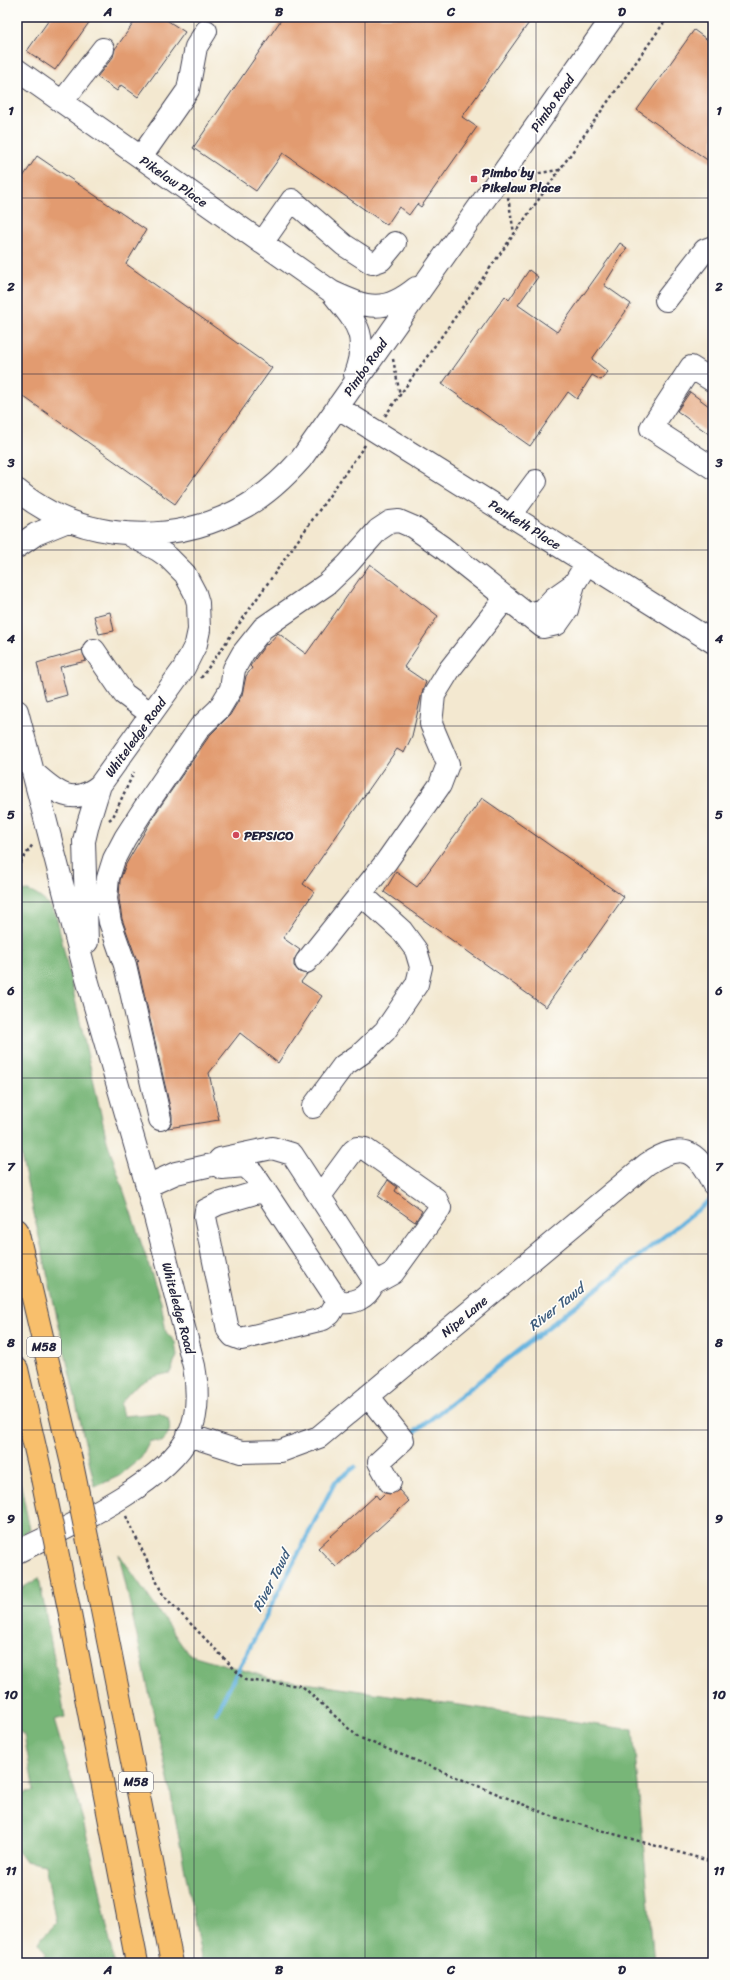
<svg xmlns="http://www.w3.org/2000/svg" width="730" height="1980" font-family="Sriracha,sans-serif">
<rect width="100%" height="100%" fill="#fdfcf7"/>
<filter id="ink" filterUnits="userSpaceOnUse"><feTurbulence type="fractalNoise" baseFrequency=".025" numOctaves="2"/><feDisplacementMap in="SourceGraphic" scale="8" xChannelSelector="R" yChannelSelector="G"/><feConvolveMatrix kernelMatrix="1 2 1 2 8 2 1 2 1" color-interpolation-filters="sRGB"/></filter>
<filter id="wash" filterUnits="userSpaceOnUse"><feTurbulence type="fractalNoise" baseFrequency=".012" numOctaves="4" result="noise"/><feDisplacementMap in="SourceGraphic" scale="16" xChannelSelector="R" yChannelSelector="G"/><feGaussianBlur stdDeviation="0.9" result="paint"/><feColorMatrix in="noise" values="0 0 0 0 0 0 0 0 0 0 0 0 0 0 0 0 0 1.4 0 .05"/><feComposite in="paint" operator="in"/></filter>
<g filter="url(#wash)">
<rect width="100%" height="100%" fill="#f3e8d0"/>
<path fill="#78b678" stroke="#4d6c5a" d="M28,891C41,896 48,903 56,915L107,1141L161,1302L166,1332L175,1342L177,1356L170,1373C145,1378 135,1384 120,1404L123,1416L159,1413L168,1418C171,1429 170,1434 162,1442L150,1441L141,1458L119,1476L95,1487L17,1138V892Z
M17,1467L30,1530L17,1538Z
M119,1554L188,1654L270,1678L633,1730L654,1963H202L169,1784Z
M39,1578L65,1717L54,1720L77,1798L98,1880L114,1963L37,1962L46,1953L39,1943C43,1934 50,1931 56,1923L45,1865L25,1861L17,1850V1798L27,1792L34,1791L24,1735L17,1730V1591Z"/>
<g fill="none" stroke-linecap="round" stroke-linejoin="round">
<path stroke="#65b3df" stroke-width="4.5" d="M413,1433L713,1198
M216,1713L335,1482L355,1467"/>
</g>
<g id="blocks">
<path fill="#e29b70" d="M51,17H93L55,70L27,51Z
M138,17H162L185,32L138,97L121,85L117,91L97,77L113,57L115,49Z
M283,17H533L462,117L477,127L421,207L417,204L409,215L399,207L387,225L283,153L256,191L193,148Z
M694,30L713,44V164L637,110Z
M37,156L146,230L126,264L272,368L175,504L17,392V186Z
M620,243L627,248L604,285L631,304L592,359L608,372L601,380L592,375L577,399L568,392L530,446L442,384L505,296L509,300L529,270L538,277L518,305L557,332Z
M690,392L713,409V437L677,411Z
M370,564L438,616L404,667L426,682L422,693L412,736L404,753L397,749L303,884L314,892L283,938L300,950L294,960V966L299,972L307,974L301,982L322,996L278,1063L240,1033L209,1073L219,1120L168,1128L172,1123V1116L137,962L139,960L136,958L122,919L119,899L120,880L126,864L155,814L210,735L230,715L242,695L246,676L252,668L250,666L266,644L267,645L278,633L306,654Z
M110,612L114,631L99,634L94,616Z
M82,650L86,661L60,667L67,695L46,701L37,663Z
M482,798L624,897L546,1007L384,892L396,872L417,887Z
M388,1180L397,1187L395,1191L422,1211L415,1222L378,1196Z
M399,1490L409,1501L336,1567L318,1548L376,1495L379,1499L385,1493L390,1494Z"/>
</g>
</g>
<g filter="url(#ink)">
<use href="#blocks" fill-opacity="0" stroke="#414051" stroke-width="1"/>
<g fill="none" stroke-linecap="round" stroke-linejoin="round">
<g stroke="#414051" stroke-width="24">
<path id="minor" d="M17,70L332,292C367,308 384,314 416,288
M62,102L103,49
M141,157L188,90L196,47L206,31
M262,243L292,200L344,245L372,263L381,260L395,243
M333,294C357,324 369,334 355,374
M666,300L705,250L713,247
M713,381L691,367L651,428L713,468
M337,407L713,642
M17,490C81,543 174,547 246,506C267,494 285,477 301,459L613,17
M511,515L536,481
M17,547L36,534L68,521
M525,615L543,610L554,598L574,584
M94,650L124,694L151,714
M17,711L87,979L147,1186L194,1366C198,1389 199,1413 189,1435C166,1484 66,1528 17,1552
M33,772C55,792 73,808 100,785
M87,942L84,841L88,824L100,785L184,668L196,644L199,630L198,603L195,593L185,574L168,557L158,550L130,535
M306,962L386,862L440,785L448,764L431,724L434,695L450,669L505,599
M313,1107L343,1066L362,1053L385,1031L417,984L421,967L416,950L402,931L361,894
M160,1119L125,965L110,922L106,899L108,878L114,859L125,838L145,807L200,727L219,709L231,689L234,669L243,653L263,628L327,584L347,565L378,530L390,522L399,521L413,527L442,547L543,627L557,624L567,610L574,584L587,563
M147,1186L176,1173L216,1164L220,1159L272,1148L292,1154L372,1277L373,1284C367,1298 353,1305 338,1301L253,1173L245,1166L222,1168L216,1164
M265,1190L218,1204L206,1210L205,1217L228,1330L233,1336L241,1339L323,1319L330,1314L338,1301
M320,1196L353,1151L357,1148L365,1149L436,1199L440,1208L393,1273L373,1284
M368,1396L403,1440L379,1462L390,1482
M188,1435L241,1452L281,1451L319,1437L647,1164C681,1142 696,1148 713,1184"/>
</g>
<g stroke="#414051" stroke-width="24">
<path id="highway" d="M17,1230L72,1464
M17,1369L42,1478
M100,1600L172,1963
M70,1614L137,1963"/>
</g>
<path stroke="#414051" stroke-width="2.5" stroke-dasharray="3 3" stroke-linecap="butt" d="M521,176L559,170
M508,197L514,233
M393,359L400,395
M385,416L668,17
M201,678L365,445
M109,820L113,817L134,772
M17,851L20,864
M17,868L33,844
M126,1516L163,1595L245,1680L302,1686L358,1737L554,1817L713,1862"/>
<use href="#minor" stroke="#fff" stroke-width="22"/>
<use href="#highway" stroke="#f8bf6c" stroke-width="22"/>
<g stroke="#414051" stroke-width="24" stroke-linecap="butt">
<path id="highway-bridge" d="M72,1464L100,1600
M42,1478L70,1614"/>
</g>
<use href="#highway-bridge" stroke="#f8bf6c" stroke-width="22"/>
</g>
</g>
<path fill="none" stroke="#22223b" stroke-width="1" stroke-opacity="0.55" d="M194,17V1963M365,17V1963M536,17V1963M17,198H713M17,374H713M17,550H713M17,726H713M17,902H713M17,1078H713M17,1254H713M17,1430H713M17,1606H713M17,1782H713"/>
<g fill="#d1495b" stroke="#fdfcf7" stroke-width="1.5">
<rect x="470" y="175" width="8" height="8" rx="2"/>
<circle cx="236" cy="835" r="4"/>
</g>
<g text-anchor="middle" stroke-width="3.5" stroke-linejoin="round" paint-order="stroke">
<g fill="#fdfcf7" stroke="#646373" stroke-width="1">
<rect x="27" y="1337" width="34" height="20" rx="3"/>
<rect x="119" y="1772" width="34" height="20" rx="3"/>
</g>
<g font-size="12" font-weight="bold" fill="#22223b">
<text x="44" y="1351">M58</text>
<text x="136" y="1786">M58</text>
</g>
<g font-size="13" fill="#22223b" stroke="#fdfcf7">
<text transform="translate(552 103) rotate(-55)" y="5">Pimbo Road</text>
<text transform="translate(174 181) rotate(35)" y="5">Pikelaw Place</text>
<text transform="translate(365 367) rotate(-55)" y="5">Pimbo Road</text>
<text transform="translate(525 524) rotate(32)" y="5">Penketh Place</text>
<text transform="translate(135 737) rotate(-54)" y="5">Whiteledge Road</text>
<text transform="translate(179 1308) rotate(75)" y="5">Whiteledge Road</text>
<text transform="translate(464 1316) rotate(-40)" y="5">Nipe Lane</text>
</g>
<g font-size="13" font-weight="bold" fill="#22223b" stroke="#fdfcf7" text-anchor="start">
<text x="482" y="177">Pimbo by<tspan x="482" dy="15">Pikelaw Place</tspan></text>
<text x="244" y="840">PEPSICO</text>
</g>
<g font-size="14" font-style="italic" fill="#3d5c7d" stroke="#fdfcf7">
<text transform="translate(556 1307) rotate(-38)" y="5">River Tawd</text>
<text transform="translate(271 1581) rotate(-63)" y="5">River Tawd</text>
</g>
</g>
<rect width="730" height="1980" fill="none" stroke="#fdfcf7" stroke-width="44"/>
<rect x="22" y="22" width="686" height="1936" fill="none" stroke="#22223b" stroke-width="1.5"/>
<g font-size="13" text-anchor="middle" font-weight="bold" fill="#22223b">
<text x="108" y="16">A</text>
<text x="279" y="16">B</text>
<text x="451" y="16">C</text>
<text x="622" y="16">D</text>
<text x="11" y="115">1</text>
<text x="719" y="115">1</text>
<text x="11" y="291">2</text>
<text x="719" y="291">2</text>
<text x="11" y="467">3</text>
<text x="719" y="467">3</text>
<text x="11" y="643">4</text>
<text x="719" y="643">4</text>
<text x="11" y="819">5</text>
<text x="719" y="819">5</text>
<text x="11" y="995">6</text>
<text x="719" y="995">6</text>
<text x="11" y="1171">7</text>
<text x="719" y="1171">7</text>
<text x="11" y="1347">8</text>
<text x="719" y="1347">8</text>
<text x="11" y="1523">9</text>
<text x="719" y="1523">9</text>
<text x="11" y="1699">10</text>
<text x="719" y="1699">10</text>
<text x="11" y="1875">11</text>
<text x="719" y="1875">11</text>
<text x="108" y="1974">A</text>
<text x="279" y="1974">B</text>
<text x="451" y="1974">C</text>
<text x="622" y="1974">D</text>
</g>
</svg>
